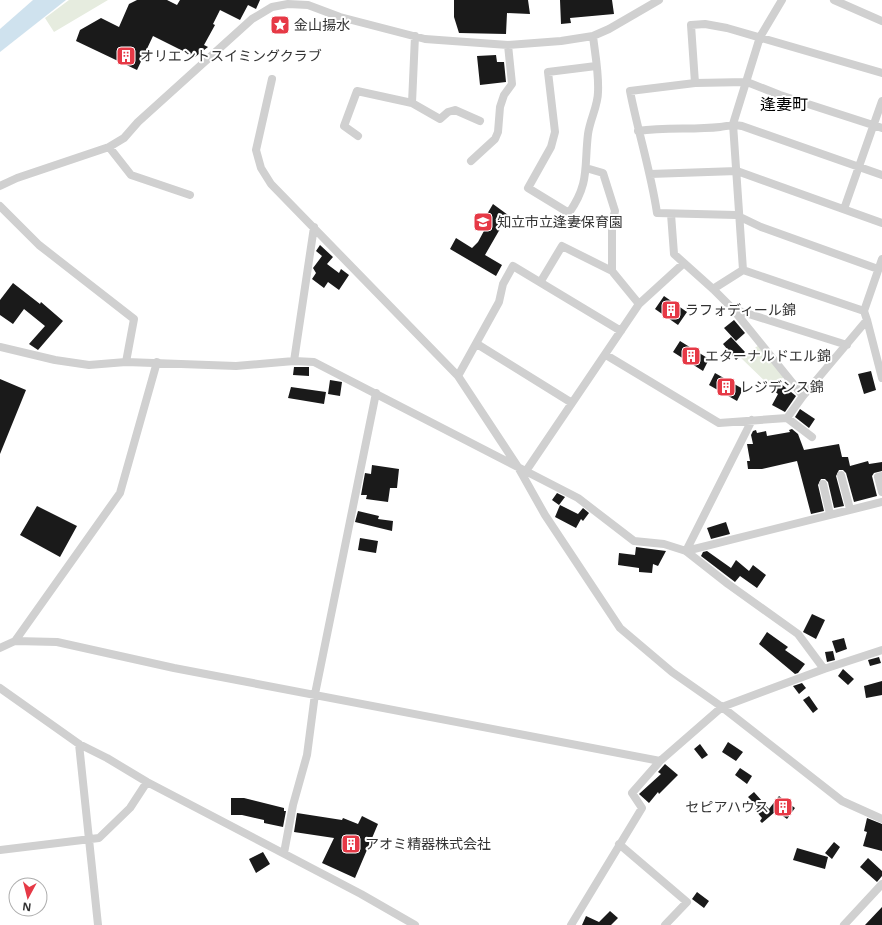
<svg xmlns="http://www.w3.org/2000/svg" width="882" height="925" font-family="'Noto Sans','Noto Sans JP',sans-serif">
<rect width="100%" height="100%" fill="#fff"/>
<path fill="#e6ecdf" d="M69,0H108L54,32L45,18Z
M759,345L784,377L771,387L741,358Z"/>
<path fill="#cfe2ee" d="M33,0H66L0,52V29Z"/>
<path fill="#1a1a1a" d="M137,0H167L177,5L180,0H260L256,9L248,5L240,20L220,10L213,24L215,25L204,45L208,47L195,57L153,36L137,70L76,41L80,30L101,18L119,27L129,4Z
M454,0H528L530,14L507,13L506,34L459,33L454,17Z
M560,0H612L614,14L570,18L571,23L561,24Z
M496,55L497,62H504L506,82L480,85L477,56Z
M493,204L508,215L485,255L502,265L496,276L450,249L456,238L472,248L478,242L485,229L480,226Z
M320,245L333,257L327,264L339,273L341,269L349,275L339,290L328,282L324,288L312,279L316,273L313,268L322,256L316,251Z
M13,283L40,304L41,302L63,321L38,350L29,344L45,326L24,309L13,324L0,315V300Z
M664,296L687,312L678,325L655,309Z
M734,320L745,333L736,341L724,328Z
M731,337L745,352L736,360L723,344Z
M680,341L709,359L703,371L673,352Z
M294,367H309V376L293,375Z
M871,371L876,390L864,394L858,374Z
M715,373L743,389L737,401L709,385Z
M0,379L26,390L0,454Z
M330,380L342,382L340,396L328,394Z
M780,383L796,396L785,412L772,405L778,394L774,391Z
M291,387L326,392L324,404L288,398Z
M800,409L815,419L809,428L795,417Z
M792,429L798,434L804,450L839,444L842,457H848L850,466L868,461L869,464L882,462V471L874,473L872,476L877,496L854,502L846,473L843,470H839L836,476L844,506L834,508L828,482L825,479H821L818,485L824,511L811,514L797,461L762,469H748L747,461H750L747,444H753L751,435L753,431L756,430L757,433L766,431L767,436L790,432L789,430Z
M372,465L399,469L397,488H390L388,502L366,499L367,495H361L365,473L371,474Z
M557,493L565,497L559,505L552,500Z
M560,505L578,514L583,508L589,513L583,521L581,519L576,528L555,517Z
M37,506L77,526L60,557L20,535Z
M358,511L379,516L378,519L393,521L392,531L355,522Z
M726,522L730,534L711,539L707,528Z
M360,538L378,541L376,553L358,550Z
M636,547L666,551L658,566L653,564L652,573L639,572V568L618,565L619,553L635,555Z
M707,551L731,568L736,560L749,571L753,565L766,575L757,588L740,576L735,582L701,556L703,552Z
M812,614L825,620L816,639L803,632Z
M767,632L788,647L785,650L805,664L798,673L795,674L759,644Z
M844,638L847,649L836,653L832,641Z
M833,651L835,660L827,662L825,652Z
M879,657L881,663L870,666L868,660Z
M843,669L854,679L848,685L838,676Z
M882,681V695L866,698L864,686Z
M802,683L806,688L799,694L793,686Z
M809,696L818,709L813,713L803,700Z
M728,742L743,752L736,761L722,752Z
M700,744L708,755L702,759L694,749Z
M665,764L678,775L659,794L658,792L649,803L639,794L661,774L658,772Z
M740,768L752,776L747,784L735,775Z
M754,792L769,809L779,796L795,808L787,819L776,811L762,823L760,821L762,818L755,810L758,807L748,797Z
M231,798H244L284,808V811H286L283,827L264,823V820L242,815H231Z
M297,813L342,820L343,818L358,824L362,816L378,824L355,878L322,863L334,838L294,832Z
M867,818L882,824V851L863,846L867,832L864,831Z
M834,842L840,847L832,859L825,853Z
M797,848L828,857L825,869L793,860Z
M263,852L270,864L256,873L249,859Z
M868,858L882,871V876L877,882L860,867Z
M697,892L709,901L704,908L692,899Z
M882,907V925H865Z
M610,911L618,918L611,925H582L586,916L599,922Z"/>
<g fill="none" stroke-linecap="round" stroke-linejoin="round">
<path stroke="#d0d0d0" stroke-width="8" d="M834,0L882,21
M415,36L412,103L440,119L448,112L455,110L480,121
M593,36C595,54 599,73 598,92C598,106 590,119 588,134C584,167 590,183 569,213L528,188L551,147L555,132L548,72L596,66
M272,79L256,150L261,168L271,184L458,376L518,467L545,515L620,628L672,672L722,707L842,801L882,819
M695,83L747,82L780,95L882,128
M638,131C666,127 693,130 720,127C728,126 733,124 742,126L882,175
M358,136L344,126L357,91L412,103
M109,147L131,175L190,195
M471,161L495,139L498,132L500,107L504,95L512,84L508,45
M586,168L603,173L615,211L612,222V271L639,304
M650,174L737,171L882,223
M0,186L17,178L109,147L124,138L138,122L252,19L272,7L288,4L308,5L340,17L425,39L508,45L561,41L593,36L609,29L659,0
M0,206L39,245L134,319L126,362
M844,209L882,101
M671,214L674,254L684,263
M882,259L864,311L867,320L882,378
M878,269L761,227L736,215L657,213C651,172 638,132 630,91L695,83L691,25L705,24L727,28L882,73
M743,270L733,124L760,37L782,0
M743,270L864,311
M541,281L562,246L612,271
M713,289L743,270
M733,309L847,345
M477,344L572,403
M0,347L55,360L89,365L126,362L236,366L294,361L314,362L578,498L634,541L664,544L686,551L728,584L798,634L824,669
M606,355L719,423L787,418L803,396L867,320
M294,361L314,227
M458,376L499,302L503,284L513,266L621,331
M787,418L812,437
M526,471L639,304L684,263L713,289L732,308L803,396
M841,475L850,509
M882,476L878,477L882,492
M823,484L830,514
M686,551L882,502
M686,551L752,420
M15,641L120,493L157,362
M0,648L15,641L57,642L174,668L660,761
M0,688L79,744L107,758L147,782L361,894L415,925
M79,744L98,925
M619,844L687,902L665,925
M0,850L99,838L130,808L147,782
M284,853L293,805L307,755L315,694L376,393
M571,925L642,808L632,793L660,761L722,707L824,669L882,650
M844,925L882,884"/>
</g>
<defs>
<g id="sight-square" transform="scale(1)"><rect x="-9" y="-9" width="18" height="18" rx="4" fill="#e63946" stroke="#fff"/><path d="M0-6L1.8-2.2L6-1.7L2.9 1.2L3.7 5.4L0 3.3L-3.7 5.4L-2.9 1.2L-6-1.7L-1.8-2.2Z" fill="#fff"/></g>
<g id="building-square" transform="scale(1)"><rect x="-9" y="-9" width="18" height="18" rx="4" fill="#e63946" stroke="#fff"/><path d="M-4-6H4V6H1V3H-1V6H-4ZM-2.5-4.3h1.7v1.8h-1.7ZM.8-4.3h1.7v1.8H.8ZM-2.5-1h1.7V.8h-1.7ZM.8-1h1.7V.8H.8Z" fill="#fff"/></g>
<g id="school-square" transform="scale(1)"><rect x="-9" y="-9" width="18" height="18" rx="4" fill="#e63946" stroke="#fff"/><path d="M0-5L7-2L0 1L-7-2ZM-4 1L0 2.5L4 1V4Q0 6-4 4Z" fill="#fff"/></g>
</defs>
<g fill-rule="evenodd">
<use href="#sight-square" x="280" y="25"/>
<use href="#building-square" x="126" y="56"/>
<use href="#school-square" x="483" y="222"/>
<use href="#building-square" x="671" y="310"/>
<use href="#building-square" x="691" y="356"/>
<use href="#building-square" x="726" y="387"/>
<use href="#building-square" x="783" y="807"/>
<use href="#building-square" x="351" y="844"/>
</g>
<g text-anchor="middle" stroke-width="4" stroke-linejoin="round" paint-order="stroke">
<g font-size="14" fill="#333" stroke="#fff" text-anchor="start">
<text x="294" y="30">金山揚水</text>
<text x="140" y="61">オリエントスイミングクラブ</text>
<text x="497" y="227">知立市立逢妻保育園</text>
<text x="685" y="315">ラフォディール錦</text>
<text x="705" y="361">エターナルドエル錦</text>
<text x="740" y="392">レジデンス錦</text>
<text x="769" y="812" text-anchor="end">セピアハウス</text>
<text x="365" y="849">アオミ精器株式会社</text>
</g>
<g font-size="16" fill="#000" stroke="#fff">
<text x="784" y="110">逢妻町</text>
</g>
</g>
<g transform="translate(28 897) rotate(187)"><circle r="19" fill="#ffffff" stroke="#adadad"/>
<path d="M0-3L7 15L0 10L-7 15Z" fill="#e63946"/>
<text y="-6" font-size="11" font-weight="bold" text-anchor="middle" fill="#333333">N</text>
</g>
</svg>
